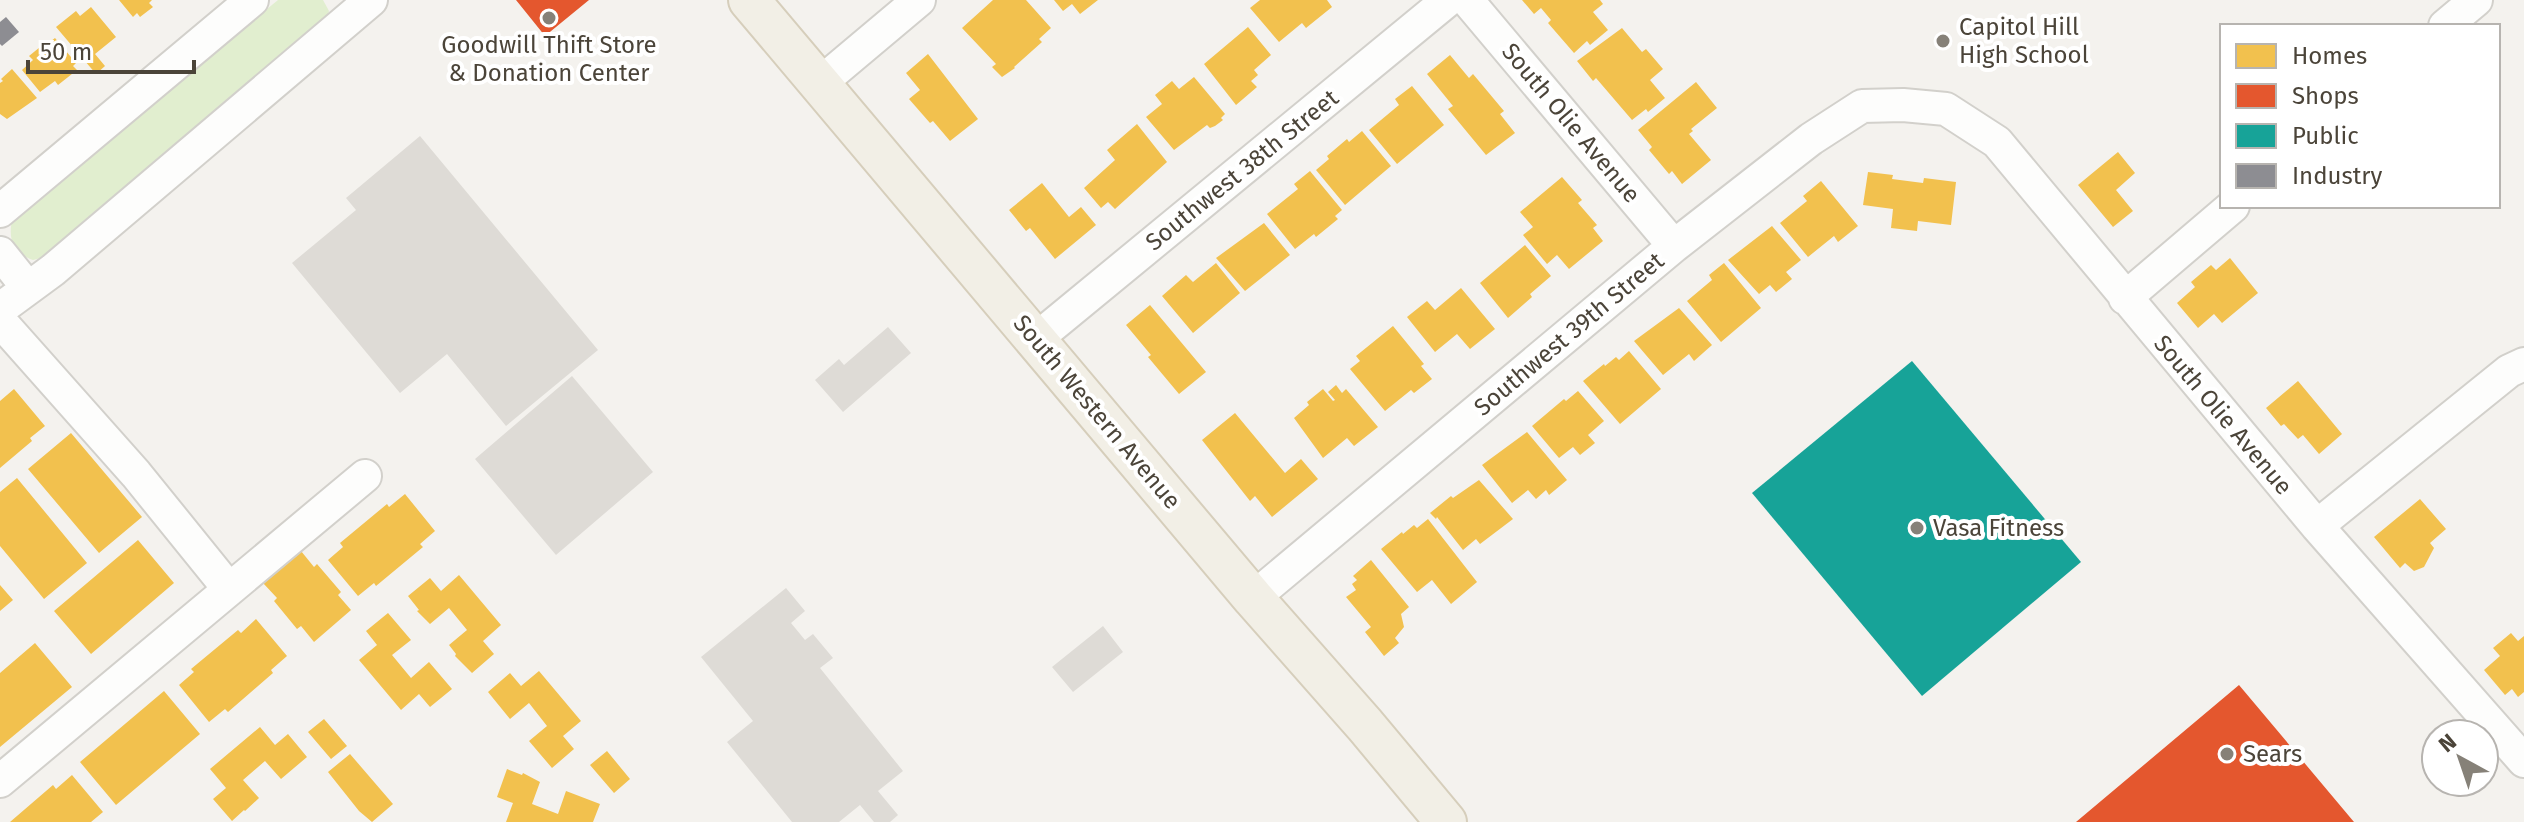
<svg xmlns="http://www.w3.org/2000/svg" width="2524" height="822" font-family="'Fira Sans',sans-serif">
<rect width="100%" height="100%" fill="#f4f2ee"/>
<path fill="#e1eecf" d="M278,0H323L329,11L325,24L45,257L33,260C13,253 8,240 12,220Z"/>
<path fill="#f2c14e" d="M119,0H152L149,3L153,7L140,17L137,13L133,17Z
M993,0H1026L1051,28L1039,39L1042,42L1014,67L1015,68L1002,77L992,67L996,64L962,28Z
M1054,0H1098L1080,14L1072,4L1063,11Z
M1260,0H1327L1332,7L1306,28L1302,23L1279,42L1250,8Z
M1522,0H1600L1603,4L1593,12L1608,30L1590,45L1587,41L1574,53L1548,23L1551,20L1541,8L1534,14Z
M91,7L116,37L95,54L105,66L96,74L56,27L76,11L80,16Z
M1248,27L1271,55L1254,70L1258,75L1251,81L1257,87L1236,105L1204,64Z
M1622,28L1642,52L1646,49L1663,69L1650,80L1665,98L1648,112L1646,109L1632,120L1596,78L1593,81L1577,61Z
M55,38L76,63L73,66L77,70L58,85L55,81L40,92L22,70L33,60L29,56L45,43L46,45Z
M928,54L978,119L950,141L933,121L930,123L909,99L920,90L906,73Z
M1450,55L1469,78L1473,74L1504,111L1500,114L1515,133L1486,155L1448,109L1453,106L1427,74Z
M12,69L37,98L7,119L0,114V83L3,81L1,79Z
M1194,77L1225,114L1221,118L1223,120L1215,126L1210,128L1207,125L1174,150L1146,117L1162,104L1155,95L1172,81L1179,89Z
M1696,82L1717,108L1691,129L1693,131L1689,134L1711,160L1682,184L1672,171L1669,174L1649,150L1652,147L1638,130Z
M1412,86L1444,125L1397,164L1369,130L1399,105L1395,99Z
M1137,124L1167,162L1115,209L1108,202L1101,208L1084,188L1115,160L1107,150Z
M1362,131L1391,166L1345,205L1316,170L1329,159L1327,156L1347,139L1349,142Z
M2118,152L2135,173L2116,190L2133,211L2113,227L2078,185Z
M1310,171L1342,210L1335,216L1338,219L1316,237L1314,234L1295,249L1267,214L1298,189L1294,184Z
M1868,172L1893,175L1892,179L1923,183L1924,178L1956,182L1951,225L1918,221L1917,231L1891,228L1893,209L1863,205Z
M1562,177L1582,200L1578,203L1597,225L1593,228L1603,241L1569,269L1557,255L1547,264L1523,235L1533,227L1520,212Z
M1821,181L1858,226L1838,242L1834,236L1808,257L1780,223L1807,201L1803,196Z
M1042,183L1069,217L1081,207L1096,225L1055,259L1030,228L1026,231L1009,210Z
M1264,223L1290,255L1245,291L1216,258Z
M1772,226L1801,260L1786,272L1792,279L1776,292L1770,285L1759,294L1728,260Z
M1525,245L1551,276L1530,294L1532,297L1508,318L1480,283Z
M2230,258L2258,293L2222,323L2214,314L2198,328L2177,303L2195,287L2191,282L2211,265L2216,270Z
M1216,263L1240,293L1193,333L1162,296L1186,275L1193,282Z
M1724,263L1761,308L1721,342L1687,301L1712,280L1709,275Z
M1461,288L1495,329L1470,349L1457,334L1435,352L1407,317L1427,301L1435,310Z
M1150,305L1206,372L1179,394L1148,357L1151,355L1126,325Z
M1679,308L1712,345L1694,361L1689,354L1663,375L1634,341Z
M1393,326L1424,364L1421,366L1432,379L1414,393L1411,390L1385,411L1350,369L1360,361L1356,356Z
M1629,351L1661,389L1620,424L1583,381L1604,364L1605,366L1616,357L1619,360Z
M2298,381L2342,434L2319,454L2303,435L2298,439L2284,424L2281,426L2266,408Z
M1336,385L1342,393L1346,389L1378,427L1354,446L1347,438L1323,458L1294,418L1309,405L1307,402L1323,389L1333,401L1335,400L1328,392Z
M14,389L45,426L30,438L32,441L0,468V401Z
M1578,391L1604,421L1588,435L1595,443L1580,455L1573,447L1559,458L1532,426L1564,399L1566,401Z
M1235,413L1285,473L1301,459L1318,479L1272,517L1255,496L1250,501L1202,440Z
M1527,432L1567,480L1549,495L1546,490L1536,499L1528,490L1512,503L1482,465Z
M71,433L142,517L99,553L28,469Z
M17,478L87,563L44,599L0,546V492Z
M1479,480L1513,519L1480,544L1476,539L1463,550L1437,517L1436,519L1430,513L1451,496L1453,498Z
M405,494L435,531L420,544L423,547L376,586L374,583L358,596L328,560L343,547L340,543L387,504L389,507Z
M2420,499L2446,529L2430,543L2434,548L2424,567L2414,571L2405,563L2400,568L2374,537Z
M1428,519L1477,582L1451,604L1432,580L1417,592L1381,549L1402,532L1403,534L1414,525L1417,528Z
M138,540L174,583L91,654L54,611Z
M301,551L314,567L317,564L341,592L338,595L351,610L314,642L301,626L297,629L274,601L277,598L263,583Z
M1371,560L1409,607L1401,614L1404,627L1395,638L1399,643L1384,656L1365,632L1371,627L1346,597L1356,590L1352,584L1357,580L1353,576Z
M459,575L501,625L483,641L494,654L472,673L455,656L456,654L449,645L467,630L449,608L430,624L417,611L419,610L408,596L430,578L441,591Z
M0,585L13,600L0,611Z
M388,613L411,640L392,655L411,678L429,662L452,689L430,707L419,694L401,710L359,660L377,645L366,631Z
M256,619L287,656L271,670L273,673L228,712L225,709L209,722L179,685L194,672L191,669L238,630L241,633Z
M2511,633L2518,641L2524,636V692L2518,697L2512,689L2505,695L2484,670L2500,656L2493,648Z
M35,643L72,687L0,747V673Z
M539,671L581,721L563,736L574,749L552,768L529,741L547,726L529,703L510,719L488,692L510,673L521,686Z
M164,691L200,734L116,805L80,762Z
M324,719L347,746L331,759L308,732Z
M260,727L275,745L288,734L307,757L281,779L265,761L243,780L259,798L245,811L244,810L232,821L213,799L226,788L210,769Z
M607,751L630,779L614,793L590,765Z
M350,754L393,804L372,822L359,811L328,772Z
M507,769L522,775L523,773L540,782L532,804L558,814L566,791L600,804L593,822H506L513,803L497,797Z
M72,775L103,812L91,822H10L53,785L56,789Z"/>
<path fill="#e4572e" d="M516,0H589L545,36Z
M2239,685L2354,822H2076Z"/>
<path fill="#17a398" d="M1912,361L2081,562L1922,696L1752,493Z"/>
<path fill="#8d8d92" d="M6,17L19,32L2,46L0,44V22Z"/>
<path fill="#dedbd6" d="M420,136L598,350L506,426L447,354L400,393L292,263L356,210L346,198Z
M888,327L911,353L843,412L815,380L839,359L844,365Z
M572,376L653,472L556,555L475,459Z
M786,588L805,611L791,623L805,640L813,634L833,658L820,668L903,771L878,791L898,815L890,822H874L860,805L839,822H792L727,742L753,721L701,657Z
M1103,626L1123,652L1073,692L1052,667Z"/>
<g fill="none" stroke-linecap="round" stroke-linejoin="round">
<g stroke="#d2d0cb" stroke-width="36">
<path id="minor" d="M1467,0L1674,246
M2445,26L2476,0
M819,84L919,0
M0,211L252,0
M0,253L28,288
M2125,298L2233,206
M0,309L53,270L371,0
M0,321L136,474L229,589
M1036,339L1448,0
M2317,526L2509,371L2524,364
M1253,598L1674,246L1811,139L1862,106L1903,105L1946,109L1997,142L2317,526L2524,761
M0,781L365,476"/>
</g>
<g stroke="#d6cebb" stroke-width="44">
<path id="major" d="M749,0L1253,598L1365,725L1446,822"/>
</g>
<use href="#minor" stroke="#fdfdfc" stroke-width="32"/>
<use href="#major" stroke="#f2efe6" stroke-width="40"/>
</g>
<g fill="#868178" stroke="#fff" stroke-width="3">
<circle cx="549" cy="18" r="8"/>
<circle cx="1943" cy="41" r="8"/>
<circle cx="1917" cy="528" r="8"/>
<circle cx="2227" cy="754" r="8"/>
</g>
<g text-anchor="middle" stroke-width="8" stroke-linejoin="round" paint-order="stroke">
<g font-size="24" fill="#4b4439" stroke="#fff" text-anchor="start">
<text x="1959" y="35">Capitol Hill<tspan x="1959" dy="28">High School</tspan></text>
<text x="549" y="53" text-anchor="middle">Goodwill Thift Store<tspan x="549" dy="28">&amp; Donation Center</tspan></text>
<text x="1933" y="536">Vasa Fitness</text>
<text x="2243" y="762">Sears</text>
</g>
<g font-size="24" fill="#4b4439" stroke="#fff">
<text transform="translate(1571 123) rotate(50)" y="8">South Olie Avenue</text>
<text transform="translate(1242 170) rotate(-39)" y="8">Southwest 38th Street</text>
<text transform="translate(1569 334) rotate(-40)" y="8">Southwest 39th Street</text>
<text transform="translate(1097 412) rotate(50)" y="8">South Western Avenue</text>
<text transform="translate(2223 415) rotate(50)" y="8">South Olie Avenue</text>
</g>
</g>
<rect x="2220" y="24" width="280" height="184" fill="#ffffff" stroke="#b7b4b0" stroke-width="2"/>
<rect x="2236" y="44" width="40" height="24" fill="#f2c14e" stroke="#b7b4b0" stroke-width="2"/>
<text x="2292" y="64" font-size="24" fill="#4b4439">Homes</text>
<rect x="2236" y="84" width="40" height="24" fill="#e4572e" stroke="#b7b4b0" stroke-width="2"/>
<text x="2292" y="104" font-size="24" fill="#4b4439">Shops</text>
<rect x="2236" y="124" width="40" height="24" fill="#17a398" stroke="#b7b4b0" stroke-width="2"/>
<text x="2292" y="144" font-size="24" fill="#4b4439">Public</text>
<rect x="2236" y="164" width="40" height="24" fill="#8d8d92" stroke="#b7b4b0" stroke-width="2"/>
<text x="2292" y="184" font-size="24" fill="#4b4439">Industry</text>
<g transform="translate(2460 758) rotate(320)"><circle r="38" fill="#ffffff" stroke="#b7b4b0" stroke-width="2"/>
<path d="M0-6L14 30L0 20L-14 30Z" fill="#868178"/>
<text y="-12" font-size="22" font-weight="bold" text-anchor="middle" fill="#4b4439">N</text>
</g>
<path d="M28 60v12h166v-12" fill="none" stroke="#4b4439" stroke-width="4"/>
<text x="40" y="60" font-size="24" fill="#4b4439" stroke="#ffffff" stroke-width="6" paint-order="stroke">50 m</text>
</svg>
